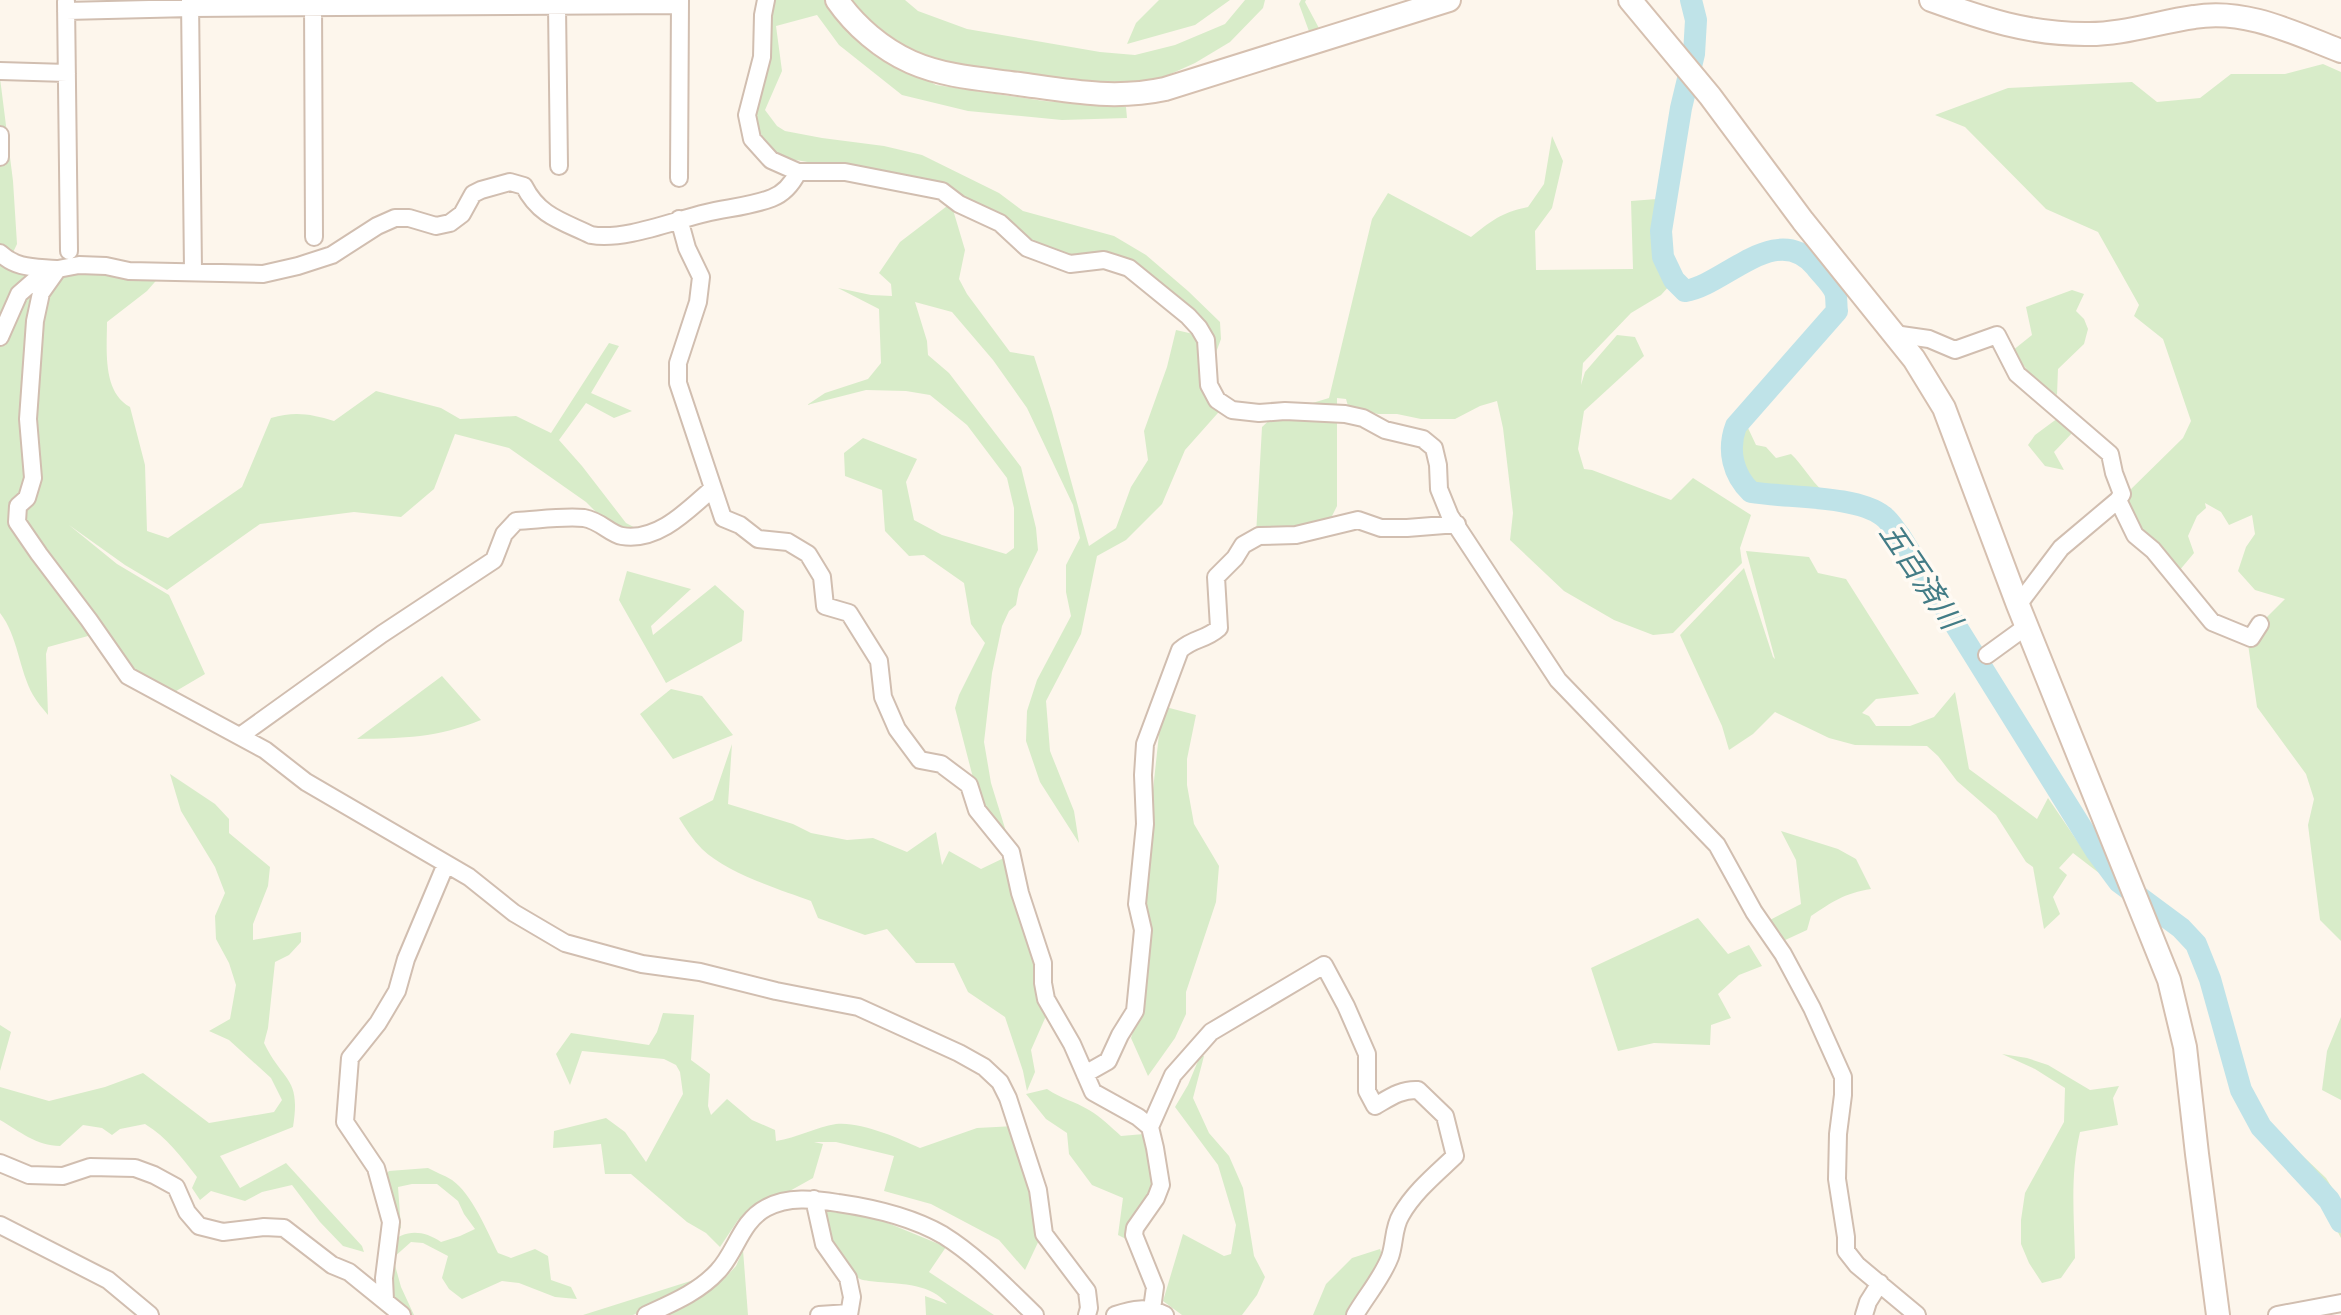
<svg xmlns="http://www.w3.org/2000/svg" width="2341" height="1315" font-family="'Alegreya Sans','Noto Sans JP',sans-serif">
<rect width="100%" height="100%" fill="#fdf6ec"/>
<path fill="#d8ecc9" d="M774,0H828L895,62L936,85L1044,101L1126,107L1127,118L1062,120L968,111L902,95L839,45L817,15L776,26L782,71L765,110L777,126L785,131L822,138L884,146L922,155L999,193L1023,211L1114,236L1146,255L1188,291L1220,322L1221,339L1211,366L1194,313L1153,277L1136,264L1111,256L1052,253L942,185L796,160L781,161L754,125C764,84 768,42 774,0Z
M847,0H905L918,11L967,29L1100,52L1135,55L1175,45L1225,24L1245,0H1265L1263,8L1230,42L1195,63L1155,81L1124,84L1083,83L954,67L891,43Z
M1159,0H1230L1195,25L1127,44L1136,23Z
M1301,0H1306L1305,2L1321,32L1310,34L1299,4Z
M2323,64L2341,72V941L2320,920L2308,825L2314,799L2306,774L2257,707L2247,637L2285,599L2255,590L2238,571L2246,547L2255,534L2252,515L2229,525L2221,512L2205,503L2206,508L2197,516L2188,536L2194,553L2179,571L2135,535L2124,499L2127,493L2183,438L2191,421L2163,339L2134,316L2139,305L2098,232L2046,209L1965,127L1935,115L2008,88L2132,82L2157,102L2200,98L2231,74H2285Z
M0,78L13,181L17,244L9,261L93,266L161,275L147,291L107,322C107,349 102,392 130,407L145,465L147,531L168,538L242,487L271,418C295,411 311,414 334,421L376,391L441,408L460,419L516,416L551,433L609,343L619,346L591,393L632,411L614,418L586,403L559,440L582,466L626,523L647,534L620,536L586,502L509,448L455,434L434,489L401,517L354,512L260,524L167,590L125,565L69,525L117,564L169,595L205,674L166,697L131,678L115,658L71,588L20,526L21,542L89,620L88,636L48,647L46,654L48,715C43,709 37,702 33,695C19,670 18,636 0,613Z
M1552,136L1563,161L1552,208L1535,231L1536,270L1633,269L1631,201L1657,199L1656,248L1671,284L1661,295L1631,313L1583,363L1581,385L1585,372L1617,335L1635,337L1644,356L1584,411L1578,449L1584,469L1592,470L1671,500L1693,478L1751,515L1740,548L1742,563L1673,633L1653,635L1614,620L1564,591L1510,540L1513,513L1503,428L1497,401L1480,406L1455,419H1421L1397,414H1378L1348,406L1346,399L1337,398V506L1328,524L1256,535L1262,427L1276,414L1329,398L1372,219L1388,193L1471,237C1491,221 1502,212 1528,207L1544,184Z
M951,203L965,250L959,279L967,294L1010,352L1034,356L1052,412L1089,546L1116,528L1131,487L1148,460L1144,431L1167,367L1176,330L1202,336L1207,385L1225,405L1185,450L1162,504L1126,540L1097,556L1081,634L1046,701L1050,751L1074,811L1079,843L1040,782L1026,741L1027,711L1037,680L1071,616L1066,592V565L1080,538L1073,505L1027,408L993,360L952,312L915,302L927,341L928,355L949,373L1021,467L1036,528L1038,550L1019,589L1016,605L1009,611L1002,626L992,673L984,742L991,783L1008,838L979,801L955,708L959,695L985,643L971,624L964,583L924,555L909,556L885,531L882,490L845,476L844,453L863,438L917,459L906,482L914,520L942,535L1006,554L1014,548V508L1007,478L967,425L930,395L906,391L866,390L807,405L825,393L868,379L881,363L879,309L838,288L871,295L892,296L891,284L879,273L900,242Z
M2072,290L2084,294L2076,311L2084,319L2088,329L2084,344L2058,369L2057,395L2036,381L2012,351L2032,335L2026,307Z
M2058,418L2074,431L2054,452L2064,470L2045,466L2028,445L2035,435Z
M1748,428L1756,445L1766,447L1776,458L1791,454C1803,465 1810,480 1823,491C1811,499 1758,495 1749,483C1739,471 1738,448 1739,433Z
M1746,551L1809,557L1818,573L1846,579L1919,694L1876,699L1862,713L1869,716L1876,726H1910L1934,717L1955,692L1969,769L2037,819L2048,798L2099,873L2073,853L2059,868L2067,875L2053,897L2060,914L2044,929L2033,867L2026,862L1996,815L1957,781L1938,756L1927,746L1855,745L1829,738L1775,712L1753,734L1729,750L1722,726L1680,635L1744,568L1773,657L1775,659Z
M627,571L691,589L651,626L653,635L715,585L744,611L742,641L666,683L619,600Z
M442,676L481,720C436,738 405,738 357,739Z
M671,689L702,696L733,735L673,759L640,714Z
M1162,706L1196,715L1187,759V785L1194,824L1219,866L1216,902L1186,992V1014L1175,1038L1148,1076L1131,1038L1141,1007V902Z
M732,744L728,804L793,824L811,833L847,840L873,838L907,852L936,832L942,865L949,851L981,869L1008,856L1033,932L1038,986L1046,1016L1031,1050L1035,1072L1027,1091L1023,1071L1005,1017L968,992L954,963H916L887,929L865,935L818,918L811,901C778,889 727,873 702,849C693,840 686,829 679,818L713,800Z
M170,774L215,804L229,819V833L270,867L268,886L253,924V940L301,932V942L289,955L275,962L268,1028L264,1043C284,1084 301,1076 293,1127L220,1156L240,1188L286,1163L362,1246L364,1252L343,1246L320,1222L292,1185L262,1192L245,1201L211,1191L200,1200L192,1188L197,1177C180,1156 168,1138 145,1124L120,1129L112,1135L102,1128L83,1125L60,1146C37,1146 19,1131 0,1120V1087L49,1101L105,1087L143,1073L209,1123L274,1112L282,1100L271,1078L229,1040L209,1031L230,1019L236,985L229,963L216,939L215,916L225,893L215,867L181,811Z
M1781,831L1838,849L1856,859L1871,889C1845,893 1832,902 1811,916L1807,930L1781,942L1768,921L1801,904L1796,860Z
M2146,896L2190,930L2215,967L2249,1091L2269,1124L2326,1178L2341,1202V1238L2318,1195L2278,1156L2242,1107L2226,1060L2210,995L2196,952L2155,914Z
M1698,918L1728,954L1749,945L1762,966L1739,975L1718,994L1731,1018L1711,1025L1710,1045L1654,1043L1618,1051L1591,968Z
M663,1013L694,1015L691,1060L710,1074L708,1106L711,1115L727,1099L752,1120L775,1130L776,1141C797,1138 816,1127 836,1124C859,1121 899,1138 920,1148L977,1128L1015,1126L1041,1236L1025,1270L999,1240L931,1204L884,1191L894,1156L836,1142H814L823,1144L813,1178L738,1220L720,1247L706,1233L687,1222L631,1174H605L601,1144L553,1148L554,1131L606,1118L625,1132L646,1162L683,1094L680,1072L676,1065L664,1059L582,1051L570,1085L556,1054L571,1033L649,1045L657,1032Z
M2341,1017V1100L2322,1090L2327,1051Z
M0,1025L11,1032L0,1071Z
M2002,1054L2027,1058L2048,1065L2090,1090L2119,1086L2113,1098L2118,1125L2080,1132C2070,1175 2074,1215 2075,1258L2061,1278L2042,1283L2029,1263L2021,1244V1220L2025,1193L2064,1122L2065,1088L2035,1069Z
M1200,1056H1204L1193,1098L1209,1133L1229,1156L1243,1188L1254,1256L1265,1277L1257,1295L1242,1315H1182L1163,1301L1183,1234L1224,1256L1231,1254L1236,1225L1218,1165L1175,1107L1188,1085Z
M1047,1089C1062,1099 1074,1101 1089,1110C1101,1117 1111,1127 1121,1136L1144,1134L1153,1179L1152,1195L1129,1221L1126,1239L1118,1235L1123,1198L1092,1185L1069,1154L1067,1133L1046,1119L1026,1094Z
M428,1168C435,1172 444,1175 452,1180C472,1194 487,1231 498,1253L511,1258L535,1249L548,1256L551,1280L571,1287L577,1299L555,1297L519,1283L502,1281L462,1299L449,1289L442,1278L448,1256L423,1243L411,1242L393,1258L401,1287L414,1315H409L389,1292V1244C405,1229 423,1230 441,1242L460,1236L475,1229L464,1214L458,1201L437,1184H412L398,1187L401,1228L394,1232L384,1176L389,1171Z
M815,1205L883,1221L946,1247L929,1272L994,1315H926L925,1296L947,1304C932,1284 902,1284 878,1282C873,1281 865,1281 860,1279C839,1267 823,1227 815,1205Z
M1380,1249L1383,1257L1350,1315H1313L1326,1284L1352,1258Z
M743,1250L748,1315H658L724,1279L736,1266Z
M700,1278L682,1293L633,1315H583Z"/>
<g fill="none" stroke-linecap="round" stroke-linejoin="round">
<path stroke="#bfe3e8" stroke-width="22" d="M1691,0L1696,20L1694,54L1681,108L1661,231L1663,257L1674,280L1685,291C1725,285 1777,219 1816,267C1821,274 1832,284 1835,292C1837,297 1836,306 1837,311L1736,426C1727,450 1733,475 1751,492C1786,498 1857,495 1883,516C1890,521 1895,530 1900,536L2096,851L2119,882L2181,928L2196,944L2210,979L2241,1090L2261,1127L2329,1200L2341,1222"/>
<g stroke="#d1beb0" stroke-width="20">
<path id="street" d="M190,0L193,271
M313,0L314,237
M766,0L763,15L762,57L747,115L752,139L771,160L798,172H845L942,191L959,204L1000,223L1027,248L1070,264L1104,260L1129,268L1188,316L1199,328L1206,340L1209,385L1217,400L1232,410L1259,413L1285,411L1345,414L1363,418L1385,430L1423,439L1434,448L1438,465L1439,489L1450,516L1558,680L1717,845L1754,912L1783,954L1812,1008L1843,1077V1095L1838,1134L1837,1179L1846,1237V1251L1857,1265L1917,1315
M66,2L69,251
M557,6L559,166
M66,11L191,8L680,5
M0,71L67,73
M0,135V157
M679,178L680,0
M679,219L687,248L701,277L698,302L678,363V383L723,518L740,525L758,539L788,542L808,554L822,577L825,606L849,613L879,661L883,697L897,729L920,760L941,764L969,785L977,810L1011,852L1020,893L1043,963V983L1046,999L1072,1044L1093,1092L1138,1117L1150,1127L1155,1148L1161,1185L1156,1198L1135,1228L1134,1235L1155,1287L1152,1309
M0,253C17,269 34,267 56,269
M58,269L41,293L35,321L28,419L33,478L27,498L18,506L17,522L39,554L89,620L128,676L265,750L306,782L469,877L514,913L565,943L642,964L700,972L776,991L858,1007L959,1053L984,1067L1000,1082L1008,1098L1038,1190L1044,1234L1087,1291L1089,1308L1087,1315
M1894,334L1929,339L1955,350L1997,335L2017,374L2110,454L2114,473L2122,494L2118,500L2061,548L2018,605
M0,337L19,294L35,280L58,269L79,265L106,266L129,271L263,274L298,266L332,255L377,226L395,218H409L436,226L450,223L462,214L473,194L481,190L510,182L524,186C539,216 562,221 591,235C624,241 672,221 706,213C727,208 752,206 772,198C785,193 792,184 798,172
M2118,500L2135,535L2153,550L2212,622L2251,638L2260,624
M1987,655L2027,626
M240,736L382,634L494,560L504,534L516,521C537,520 562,516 584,518C601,521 610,534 622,536C658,542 688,510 712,489
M1085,1074L1108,1061L1120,1035L1135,1011L1143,930L1137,904L1145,824L1143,775L1145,744L1180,650C1195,637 1204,641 1219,628L1216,577L1235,558L1243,545L1259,536L1296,535L1358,520L1381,528H1407L1457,524
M1150,1127L1173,1075L1211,1032L1324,965L1346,1006L1367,1054V1091L1375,1106C1389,1098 1401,1089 1418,1090L1445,1116L1455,1156C1436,1174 1414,1192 1401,1215C1393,1228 1395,1243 1390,1257C1382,1278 1366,1296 1355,1315
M0,1163L29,1175L63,1176L90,1167L135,1168L154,1175L176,1187L187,1212L199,1226L223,1232L264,1227L284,1228L332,1265L349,1272L402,1315
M814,1199L824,1244L848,1278L852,1297L849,1315
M0,1225L108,1280L150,1315
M385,1300L384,1278L391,1222L376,1168L345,1122L350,1058L378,1023L397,991L406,959L446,864
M646,1315C672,1303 699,1292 718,1271C736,1252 741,1221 766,1208C788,1196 814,1199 838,1203C873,1208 912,1217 943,1235C977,1256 1006,1287 1035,1315
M819,1315L849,1313
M1115,1315C1133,1309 1147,1306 1165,1315
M1864,1315L1868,1302L1880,1283
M2277,1315L2341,1303"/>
</g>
<g stroke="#d6c0b0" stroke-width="26">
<path id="secondary" d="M837,0C855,26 882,49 911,62C945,77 983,79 1019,84C1069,91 1114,100 1165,89L1449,0
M1630,0L1710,96L1803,221L1914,359L1944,408L2018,605L2169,980L2185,1047L2197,1154L2218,1315
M1931,0C1984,19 2028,34 2085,34C2122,35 2158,22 2194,17C2245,8 2294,33 2341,51"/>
</g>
<use href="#street" stroke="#fff" stroke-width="16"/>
<use href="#secondary" stroke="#fff" stroke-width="22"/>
</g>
<g text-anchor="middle" stroke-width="7" stroke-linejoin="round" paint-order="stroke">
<g font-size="30" font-style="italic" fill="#437c86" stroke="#fffaf3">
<text transform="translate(1920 576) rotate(56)" y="10">五百済川</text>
</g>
</g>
</svg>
